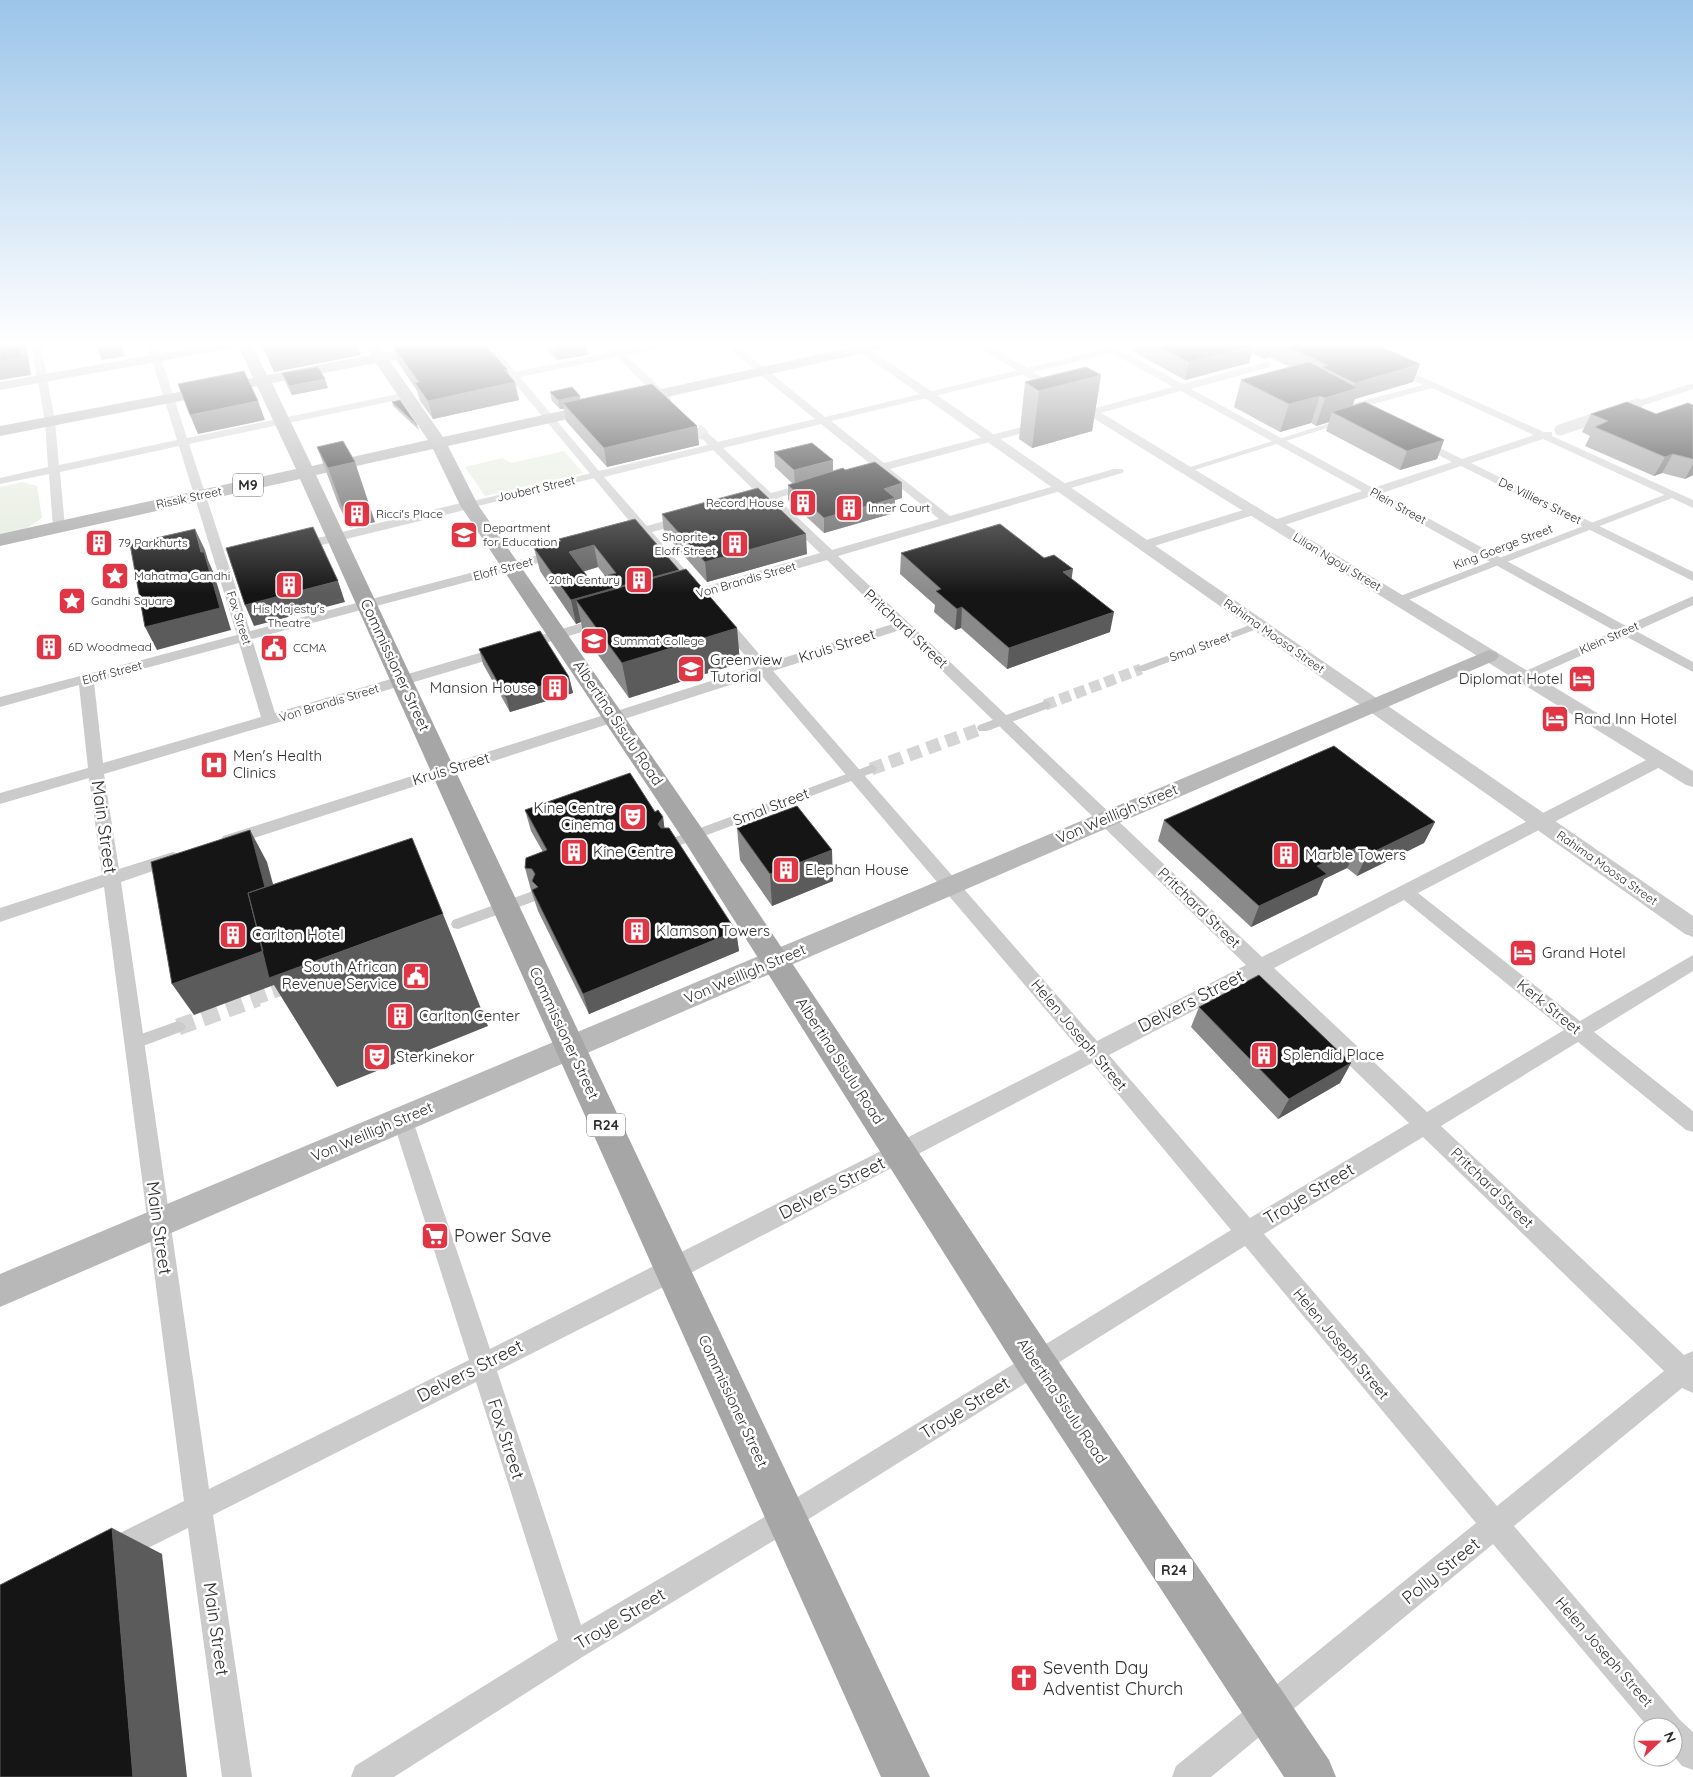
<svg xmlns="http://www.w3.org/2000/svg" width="1693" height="1777" font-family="Quicksand,sans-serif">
<rect width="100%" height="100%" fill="#fff"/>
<path fill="#e4ebdc" d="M564,451L583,473L485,496L465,467L502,458L511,463Z
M22,482L37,486L42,518L27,528L0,534V487Z"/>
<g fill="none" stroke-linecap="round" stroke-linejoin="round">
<path stroke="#d5d5d5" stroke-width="11" stroke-dasharray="11 5" stroke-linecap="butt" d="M1045,705L1141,669"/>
<path stroke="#d5d5d5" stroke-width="13" stroke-dasharray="13 7" stroke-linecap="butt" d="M871,769L983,728
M254,999L293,985"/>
<path stroke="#d5d5d5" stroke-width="17" stroke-dasharray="17 9" stroke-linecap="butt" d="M178,1027L258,998"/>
<path stroke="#d5d5d5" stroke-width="11" stroke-dasharray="11 5" stroke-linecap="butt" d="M697,429L705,436"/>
<path fill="#cbcbcb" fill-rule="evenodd" d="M1342,419L1349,421L1188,472L1185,473L1181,470Z
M596,472L600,475L599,477L469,508L464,505L469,502Z
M1672,492L1675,493V497L1403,602H1395L1394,600L1395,598Z
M1258,622L1262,623L1263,625L1262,627L1145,671H1137L1135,669L1137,667Z
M1045,701L1049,702L1051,705L1049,708L987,731H979L977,728L979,725Z
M871,765L875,766L877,769L875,772L675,847H665L663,844L665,841Z
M533,891L538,892L540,896L538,900L458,929L453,928L451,924L453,920Z
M178,1021L183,1023L186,1027L183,1031L135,1049L130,1048L127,1043L130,1038Z"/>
<path fill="#cbcbcb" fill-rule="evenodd" d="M31,345H41L55,421L59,465L177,440L147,345H157L187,438L407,392L411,393L412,395L407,398L189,444L250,631L561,549L567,553L565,556L252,639L275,713L599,618H609L611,621L609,624L104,774L119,869L173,852L179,854L182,858L179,862L121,882L209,1489L469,1360L392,1118L395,1112L402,1109L409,1112L412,1118L490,1349L1080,1050L761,675L235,844L229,846L223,844L221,840L223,836L755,667L718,624L716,621L718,618H728L767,663L893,624L827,560L689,600H679L677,597L679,594L691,591L642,535L630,536L628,533L630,530L636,529L483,345H493L515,372L612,352L607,347L610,345H615L621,350L647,345H665L663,347L626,355L671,398V402H663L617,357L520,377L599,471L708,445L700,436L705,433L709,434L718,442L815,419L758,373L726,345H736L825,417L1105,349L1099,345H1111L1183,384L1267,362L1270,363V367L1191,389L1373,488L1452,462L1414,443L1413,441L1414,439H1422L1462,459L1534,435L1432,388L1351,410L1347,409L1346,407L1347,405L1423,385L1390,369V365L1393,364L1544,432H1552V436L1693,500V508L1689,506L1543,439L1471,463L1693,572V581L1461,466L1382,493L1626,626L1693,596V605L1636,631L1693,662V672L1625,636L1524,681L1519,680L1517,677L1519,674L1615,631L1371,496L1279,527H1271L1269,524L1271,521L1362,491L1181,391L1078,419H1070L1069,417L1070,415L1173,387L1112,353L831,421L884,463L1037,423H1045L1046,425L1045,427L890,469L950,516L1114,469H1122L1124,471L1122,473L838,556L1262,957L1654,756H1666L1668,760L1666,764L1418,893L1580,1021L1693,955V971L1594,1032L1693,1111V1132L1686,1130L1578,1042L1441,1126L1684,1355L1693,1351V1393L1682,1388L1514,1526L1680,1720L1693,1732V1770L1682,1766L1673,1755V1727H1648L1493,1544L1211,1777H1172L1176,1766L1476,1523L1245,1246L796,1527L584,1656L394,1777H351L355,1766L558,1640L476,1382L213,1515L252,1777H222L188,1528L114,1565L104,1561L100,1551L104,1541L184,1501L104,887L0,922V908L102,875L89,778L0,804V793L88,768L79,685L0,707V697L237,635L179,446L60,472L65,527L59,531L53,527L49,474L0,484V478L48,467L45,421ZM821,424L873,466L857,471L855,473L857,475L861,476L880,471L939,519L832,550L777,498L813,488L815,486L813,484L809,483L771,493L723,448ZM713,450L760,496L753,498L751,500L753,502L766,501L820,553L701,588L652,532L690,522L692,519L690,516L686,515L647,526L604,477ZM900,630L1246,965L1097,1041L773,671ZM239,643L261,717L103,763L94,682ZM1404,900L1564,1030L1427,1112L1274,968ZM1258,977L1409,1123L1250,1218L1109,1055ZM1092,1063L1231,1230L778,1509L581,1625L497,1371L681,1278ZM1423,1137L1664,1371L1497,1506L1264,1234Z
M1693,383V389L1638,407L1633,404L1634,402Z
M469,501L475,505L473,508L297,551L291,547L293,544Z
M1253,507L1259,511L1257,514L1148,548H1140L1138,545L1140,542Z"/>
<path fill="#cbcbcb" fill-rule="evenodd" d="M850,345H864L1693,916V937L1685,934Z
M975,345H989L1693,771V787L1686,785Z"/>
<path fill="#b8b8b8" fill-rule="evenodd" d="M208,345H236L229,349L0,390V382Z
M1489,650L1496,652L1499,656L1496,660L0,1307V1274Z"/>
<path fill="#a6a6a6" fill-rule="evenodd" d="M238,345H252L267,375L371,355L364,345H378L384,353L425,345H454L452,348L447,349L390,361L443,437L862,345H888L886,348L881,349L448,446L478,505L703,830L1050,1349L1329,1760L1336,1777H1284L1022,1377L685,842L460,505L433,449L316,475L930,1777H881L300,479L0,546V534L296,469L257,386L0,436V426L253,378ZM376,363L428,440L312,466L272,383Z"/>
<path stroke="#cbcbcb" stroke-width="11" d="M1560,430L1638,404"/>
</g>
<path fill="#8a8a8a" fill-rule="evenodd" d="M261,345H357L361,355L274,372Z
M392,345L507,369L509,375L519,400L433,419L420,401L417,391L397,361Z
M542,345H586L588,355L557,360Z
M1134,345H1377L1420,364L1413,382L1355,399L1352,406L1444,440L1437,459L1400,470L1326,431L1329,422L1316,426L1311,423L1280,432L1234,407L1241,380L1290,367L1269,357L1264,359L1252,353L1249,363L1185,380L1132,351Z
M282,373L328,388L292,395L285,382Z
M1101,375L1092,431L1032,448L1019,439L1025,382Z
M550,392L580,396V399L697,426L699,445L607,467L566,421L564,409H560L552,401Z
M392,402L417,425L419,430L393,406Z
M1693,405V475L1685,479L1662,473L1654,476L1585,446L1590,436L1582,432L1591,414H1656Z
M317,447L375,522L350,528L339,506Z
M774,452L833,471L845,470L902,483V498L895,500L894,513L824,533L788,500V485L793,484L775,467Z
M662,514L807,554L707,582L664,533Z
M635,519L679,571L737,628L740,663L629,698L583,634L581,622L576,624L540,571L534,548L560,541L559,539ZM598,567L605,576L590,580L583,572Z
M901,553L1044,558L1072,579L1110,632L1007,669L961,628L955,630L934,612L935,605L900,574Z
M479,649L569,677L573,693L510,712L483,664Z
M525,810L655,812L663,817L664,828L736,931L739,951L589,1014L538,911L531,890L525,868L543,852L531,831Z
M1164,820L1435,822L1424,843L1357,876L1347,868L1324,879L1317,895L1251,927L1158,841Z
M737,828L833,881L772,906L740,860Z
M1199,1007L1351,1063L1340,1083L1278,1119L1191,1027Z"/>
<path fill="#5b5b5b" d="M20,345H24L27,349L31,375L0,380V361Z
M95,345H121L125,356L102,360Z
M264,345H357L361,355L274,372Z
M554,345H586L588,355L557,360Z
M1253,345L1249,363L1185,380L1189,362Z
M1268,345H1273L1269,357L1264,359Z
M1420,364L1413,382L1355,399L1349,415L1332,412L1329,422L1316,426L1325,398L1352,390L1355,383Z
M507,369L511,383L515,382L519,400L433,419L428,401Z
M1101,375L1092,431L1032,448L1039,391Z
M325,379L328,388L292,395L289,386Z
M580,396L581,405L563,403L564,409H560L558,400Z
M1320,396L1311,423L1280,432L1289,404Z
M258,401L265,420L198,434L190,415Z
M697,426L699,445L607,467L604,448Z
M1444,440L1437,459L1400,470L1407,451Z
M1673,454L1662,473L1654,476L1665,457Z
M833,460V475L795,485L794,470Z
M355,462L375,522L350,528L328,468Z
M1693,464V475L1685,479Z
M902,483V498L895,500L894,513L824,533V518L884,489Z
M195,529L205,550L208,560L214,574L231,630L157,650L145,627L201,552Z
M806,534L807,554L707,582L705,562Z
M594,545L598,567L573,574L569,552Z
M1073,569L1070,590L1063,572Z
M679,570L682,593L576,600L581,622L576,624L571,600Z
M338,581L345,602L254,626L245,605Z
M962,607L961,628L955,630L957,609Z
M1114,612L1110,632L1007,669L1009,648Z
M737,628L740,663L629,698L622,663Z
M569,677L573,693L510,712L506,697Z
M663,817L666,839L658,824Z
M1435,822L1424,843L1357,876L1367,855Z
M250,830L267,862L296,968L443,914L488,1026L337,1087L274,985L194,1015L172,984Z
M1358,847L1347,868L1324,879L1317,895L1251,927L1259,906L1317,866Z
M832,850L833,881L772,906L770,874Z
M736,931L739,951L589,1014L583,994Z
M1351,1063L1340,1083L1278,1119L1289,1099Z
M112,1528L162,1554L187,1777H133Z"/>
<path fill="#151515" stroke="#5b5b5b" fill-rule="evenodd" d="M0,345H20L22,357L0,361Z
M392,345H485L507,369L504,370L515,382L428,401L415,383L419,382Z
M1156,345H1253L1189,362Z
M1284,345H1377L1420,364L1355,383L1322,367L1328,365Z
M1309,362L1358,388L1325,398L1320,396L1289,404L1241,380Z
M318,367L325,379L289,386L282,373Z
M1086,367L1101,375L1039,391L1025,382Z
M244,371L258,401L190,415L178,384Z
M652,384L697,426L604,448L563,403Z
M572,387L580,396L558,400L550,392Z
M400,400L417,425L392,402Z
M1365,402L1444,440L1407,451L1332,412Z
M1627,402L1656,414L1688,403L1693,405V459L1673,454L1665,457L1595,427L1608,421L1591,414Z
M343,441L355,462L328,468L317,447Z
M812,443L833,460L794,470L774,452Z
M875,462L902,483L884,489L895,498L824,518L788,485L843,468L845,470Z
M758,488L806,534L705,562L662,514Z
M635,519L679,570L571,600L534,548L561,541L559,539ZM594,545L616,573L590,580L569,552Z
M1000,524L1044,558L1054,555L1073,569L1063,572L1114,612L1009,648L962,607L957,609L936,591L941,589L901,553Z
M313,527L338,581L245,605L226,548Z
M195,529L201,552H204L220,608L145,627L130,544Z
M686,569L737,628L622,663L576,600Z
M540,631L569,677L506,697L479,649Z
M1334,746L1435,822L1367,855L1358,847L1317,866L1327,874L1259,906L1164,820Z
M630,773L655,812L658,810L663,817L658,824L661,828H669L736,931L583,994L532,890L538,887L532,881L535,874L532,869L525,868L526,858L547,850L525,810Z
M797,806L832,850L770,874L737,828Z
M250,830L265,887L248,893L263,951L172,984L151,862Z
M412,838L443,914L269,978L248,893Z
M1259,975L1351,1063L1289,1099L1199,1007Z
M112,1528L133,1777H0V1585Z"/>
<linearGradient id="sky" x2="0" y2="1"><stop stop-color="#9bc5e9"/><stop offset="0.58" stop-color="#fff"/><stop offset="1" stop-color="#fff" stop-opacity="0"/></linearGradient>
<rect width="1693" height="594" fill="url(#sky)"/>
<defs>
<g id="building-square" transform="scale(1.4375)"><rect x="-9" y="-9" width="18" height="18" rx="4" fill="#e03544" stroke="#fff"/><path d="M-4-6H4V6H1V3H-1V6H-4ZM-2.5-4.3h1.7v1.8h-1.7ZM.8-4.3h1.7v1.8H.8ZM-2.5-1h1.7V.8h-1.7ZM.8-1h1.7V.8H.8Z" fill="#fff"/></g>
<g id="school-square" transform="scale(1.4375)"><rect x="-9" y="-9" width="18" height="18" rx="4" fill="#e03544" stroke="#fff"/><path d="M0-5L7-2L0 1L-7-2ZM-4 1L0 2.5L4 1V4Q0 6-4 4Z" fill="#fff"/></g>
<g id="sight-square" transform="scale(1.4375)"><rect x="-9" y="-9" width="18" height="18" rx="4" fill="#e03544" stroke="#fff"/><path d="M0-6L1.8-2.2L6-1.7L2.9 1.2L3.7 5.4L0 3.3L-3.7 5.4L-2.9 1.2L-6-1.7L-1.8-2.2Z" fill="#fff"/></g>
<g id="university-square" transform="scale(1.4375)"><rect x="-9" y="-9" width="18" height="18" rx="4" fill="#e03544" stroke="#fff"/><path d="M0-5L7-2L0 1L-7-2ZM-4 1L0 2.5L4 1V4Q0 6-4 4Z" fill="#fff"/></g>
<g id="civic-square" transform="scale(1.4375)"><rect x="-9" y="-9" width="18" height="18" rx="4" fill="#e03544" stroke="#fff"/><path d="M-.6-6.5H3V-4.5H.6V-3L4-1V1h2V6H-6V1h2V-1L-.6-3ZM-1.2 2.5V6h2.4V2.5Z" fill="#fff"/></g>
<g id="hotel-square" transform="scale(1.4375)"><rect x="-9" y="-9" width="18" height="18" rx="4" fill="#e03544" stroke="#fff"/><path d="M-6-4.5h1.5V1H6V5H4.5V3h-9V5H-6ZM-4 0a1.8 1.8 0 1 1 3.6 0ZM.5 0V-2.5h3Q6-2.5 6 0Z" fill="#fff"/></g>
<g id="hospital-square" transform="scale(1.4375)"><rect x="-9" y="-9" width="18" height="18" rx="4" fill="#e03544" stroke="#fff"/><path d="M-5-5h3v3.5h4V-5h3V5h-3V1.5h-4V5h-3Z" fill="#fff"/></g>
<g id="theatre-square" transform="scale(1.4375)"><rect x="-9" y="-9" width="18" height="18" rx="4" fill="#e03544" stroke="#fff"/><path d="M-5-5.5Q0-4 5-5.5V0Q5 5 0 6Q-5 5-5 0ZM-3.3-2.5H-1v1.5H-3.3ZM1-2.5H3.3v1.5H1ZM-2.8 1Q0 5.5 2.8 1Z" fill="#fff"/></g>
<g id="supermarket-square" transform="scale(1.4375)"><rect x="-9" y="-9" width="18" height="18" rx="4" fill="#e03544" stroke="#fff"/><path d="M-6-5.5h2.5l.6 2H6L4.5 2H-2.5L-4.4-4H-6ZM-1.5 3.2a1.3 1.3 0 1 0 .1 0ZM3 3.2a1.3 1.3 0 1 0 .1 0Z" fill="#fff"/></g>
<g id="church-square" transform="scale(1.4375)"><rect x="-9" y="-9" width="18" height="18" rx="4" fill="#e03544" stroke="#fff"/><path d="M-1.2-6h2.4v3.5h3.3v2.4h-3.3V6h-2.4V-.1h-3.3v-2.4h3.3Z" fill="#fff"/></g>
</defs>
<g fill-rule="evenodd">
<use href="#building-square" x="803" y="503"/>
<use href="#building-square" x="849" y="508"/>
<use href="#building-square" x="357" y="514"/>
<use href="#school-square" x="464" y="535"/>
<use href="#building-square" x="99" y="543"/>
<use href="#building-square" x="735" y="544"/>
<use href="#sight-square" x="115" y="576"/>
<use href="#building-square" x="639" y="580"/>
<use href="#building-square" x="289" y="585"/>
<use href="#sight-square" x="72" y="601"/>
<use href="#university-square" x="594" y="641"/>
<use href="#building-square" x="49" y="647"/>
<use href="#civic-square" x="274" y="648"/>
<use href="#university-square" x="691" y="669"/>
<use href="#hotel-square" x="1582" y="679"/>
<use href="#building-square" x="555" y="688"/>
<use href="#hotel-square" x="1555" y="719"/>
<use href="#hospital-square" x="214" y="765"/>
<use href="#theatre-square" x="633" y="817"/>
<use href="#building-square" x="574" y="852"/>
<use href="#building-square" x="1286" y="855"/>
<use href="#building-square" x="786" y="870"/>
<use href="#building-square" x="637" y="931"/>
<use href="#building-square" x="233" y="935"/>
<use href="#hotel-square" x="1523" y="953"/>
<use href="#civic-square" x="416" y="976"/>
<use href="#building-square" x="400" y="1016"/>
<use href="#building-square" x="1264" y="1055"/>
<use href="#theatre-square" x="377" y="1057"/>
<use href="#supermarket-square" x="435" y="1236"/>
<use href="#church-square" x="1024" y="1678"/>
</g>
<g text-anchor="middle" stroke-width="5" stroke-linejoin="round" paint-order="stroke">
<g font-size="12" fill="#2e2e2e" stroke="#fff">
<text transform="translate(536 489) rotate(-13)" y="4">Joubert Street</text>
<text transform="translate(189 498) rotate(-12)" y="4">Rissik Street</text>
<text transform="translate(1540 501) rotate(26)" y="4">De Villiers Street</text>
<text transform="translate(1398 506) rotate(29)" y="4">Plein Street</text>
<text transform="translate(1503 547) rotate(-21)" y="4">King Goerge Street</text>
<text transform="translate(1337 562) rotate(31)" y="4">Lilian Ngoyi Street</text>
<text transform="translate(503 569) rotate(-15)" y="4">Eloff Street</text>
<text transform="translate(746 580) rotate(-16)" y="4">Von Brandis Street</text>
<text transform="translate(239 618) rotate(72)" y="4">Fox Street</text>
<text transform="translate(1274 636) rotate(35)" y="4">Rahima Moosa Street</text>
<text transform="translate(1609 638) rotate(-24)" y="4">Klein Street</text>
<text transform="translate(1200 647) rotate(-20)" y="4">Smal Street</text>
<text transform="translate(112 673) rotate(-15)" y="4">Eloff Street</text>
<text transform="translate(329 703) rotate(-17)" y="4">Von Brandis Street</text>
<text transform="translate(1607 868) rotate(35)" y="4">Rahima Moosa Street</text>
</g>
<g font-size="12" fill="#2e2e2e" stroke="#fff" text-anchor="start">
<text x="784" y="507" text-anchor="end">Record House</text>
<text x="868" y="512">Inner Court</text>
<text x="376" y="518">Ricci's Place</text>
<text x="483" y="532">Department<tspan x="483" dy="14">for Education</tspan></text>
<text x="716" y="541" text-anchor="end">Shoprite -<tspan x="716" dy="14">Eloff Street</tspan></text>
<text x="118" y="547">79 Parkhurts</text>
<text x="134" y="580">Mahatma Gandhi</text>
<text x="620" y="584" text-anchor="end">20th Century</text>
<text x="91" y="605">Gandhi Square</text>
<text x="289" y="613" text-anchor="middle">His Majesty's<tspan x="289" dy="14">Theatre</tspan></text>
<text x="613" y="645">Summat College</text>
<text x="68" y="651">6D Woodmead</text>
<text x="293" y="652">CCMA</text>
</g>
<g fill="#fff" stroke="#6d6d6d" stroke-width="1">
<rect x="233" y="473.5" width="30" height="23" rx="4"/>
<rect x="587" y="1113.5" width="38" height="23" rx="4"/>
<rect x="1155" y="1558.5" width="38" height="23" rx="4"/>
</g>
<g font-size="14" font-weight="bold" fill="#2e2e2e">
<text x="248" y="490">M9</text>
<text x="606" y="1130">R24</text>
<text x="1174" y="1575">R24</text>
</g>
<g font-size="15" fill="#2e2e2e" stroke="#fff">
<text transform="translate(906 629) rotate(43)" y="5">Pritchard Street</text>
<text transform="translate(837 646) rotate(-18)" y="5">Kruis Street</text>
<text transform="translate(395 665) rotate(65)" y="5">Commissioner Street</text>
<text transform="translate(618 723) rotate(56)" y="5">Albertina Sisulu Road</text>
<text transform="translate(451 769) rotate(-17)" y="5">Kruis Street</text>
<text transform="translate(771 807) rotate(-21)" y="5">Smal Street</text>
<text transform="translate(1117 814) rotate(-23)" y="5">Von Weilligh Street</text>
<text transform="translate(1199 908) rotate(44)" y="5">Pritchard Street</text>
<text transform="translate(745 974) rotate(-23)" y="5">Von Weilligh Street</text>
<text transform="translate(1549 1007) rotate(39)" y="5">Kerk Street</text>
<text transform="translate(564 1033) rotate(65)" y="5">Commissioner Street</text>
<text transform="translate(1079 1035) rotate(50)" y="5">Helen Joseph Street</text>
<text transform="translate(840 1061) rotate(57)" y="5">Albertina Sisulu Road</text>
<text transform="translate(372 1132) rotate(-23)" y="5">Von Weilligh Street</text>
<text transform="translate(1492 1188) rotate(44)" y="5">Pritchard Street</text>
<text transform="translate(1341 1344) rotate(50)" y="5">Helen Joseph Street</text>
<text transform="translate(733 1401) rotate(65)" y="5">Commissioner Street</text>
<text transform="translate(1062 1401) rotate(56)" y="5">Albertina Sisulu Road</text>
<text transform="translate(1604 1652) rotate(49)" y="5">Helen Joseph Street</text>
</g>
<g font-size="15" fill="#2e2e2e" stroke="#fff" text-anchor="start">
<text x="710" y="665">Greenview<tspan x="710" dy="17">Tutorial</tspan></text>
<text x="1563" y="684" text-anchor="end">Diplomat Hotel</text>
<text x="536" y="693" text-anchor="end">Mansion House</text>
<text x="1574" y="724">Rand Inn Hotel</text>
<text x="233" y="761">Men's Health<tspan x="233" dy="17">Clinics</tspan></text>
<text x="614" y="813" text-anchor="end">Kine Centre<tspan x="614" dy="17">Cinema</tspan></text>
<text x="593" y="857">Kine Centre</text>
<text x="1305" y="860">Marble Towers</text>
<text x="805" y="875">Elephan House</text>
<text x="656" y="936">Klamson Towers</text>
<text x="252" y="940">Carlton Hotel</text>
<text x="1542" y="958">Grand Hotel</text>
<text x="397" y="972" text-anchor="end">South African<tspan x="397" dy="17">Revenue Service</tspan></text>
<text x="419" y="1021">Carlton Center</text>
<text x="1283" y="1060">Splendid Place</text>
<text x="396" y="1062">Sterkinekor</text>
</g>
<g font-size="18" fill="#2e2e2e" stroke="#fff">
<text transform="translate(104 827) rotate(82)" y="6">Main Street</text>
<text transform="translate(1191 1001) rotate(-27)" y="6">Delvers Street</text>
<text transform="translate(832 1188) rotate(-27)" y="6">Delvers Street</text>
<text transform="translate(1309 1194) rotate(-31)" y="6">Troye Street</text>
<text transform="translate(159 1228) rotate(82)" y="6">Main Street</text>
<text transform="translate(470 1371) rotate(-27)" y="6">Delvers Street</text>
<text transform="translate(965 1408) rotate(-32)" y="6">Troye Street</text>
<text transform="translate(506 1439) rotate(72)" y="6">Fox Street</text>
<text transform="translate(1441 1571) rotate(-39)" y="6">Polly Street</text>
<text transform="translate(620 1619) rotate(-31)" y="6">Troye Street</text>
<text transform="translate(216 1629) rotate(82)" y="6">Main Street</text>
</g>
<g font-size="18" fill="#2e2e2e" stroke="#fff" text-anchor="start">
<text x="454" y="1242">Power Save</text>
<text x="1043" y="1674">Seventh Day<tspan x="1043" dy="21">Adventist Church</tspan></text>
</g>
</g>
<g transform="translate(1658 1742) rotate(68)"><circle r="24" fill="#ffffff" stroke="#ababab"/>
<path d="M0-4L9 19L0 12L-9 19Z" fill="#e03544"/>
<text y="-8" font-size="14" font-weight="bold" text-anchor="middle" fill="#2e2e2e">N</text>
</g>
</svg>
